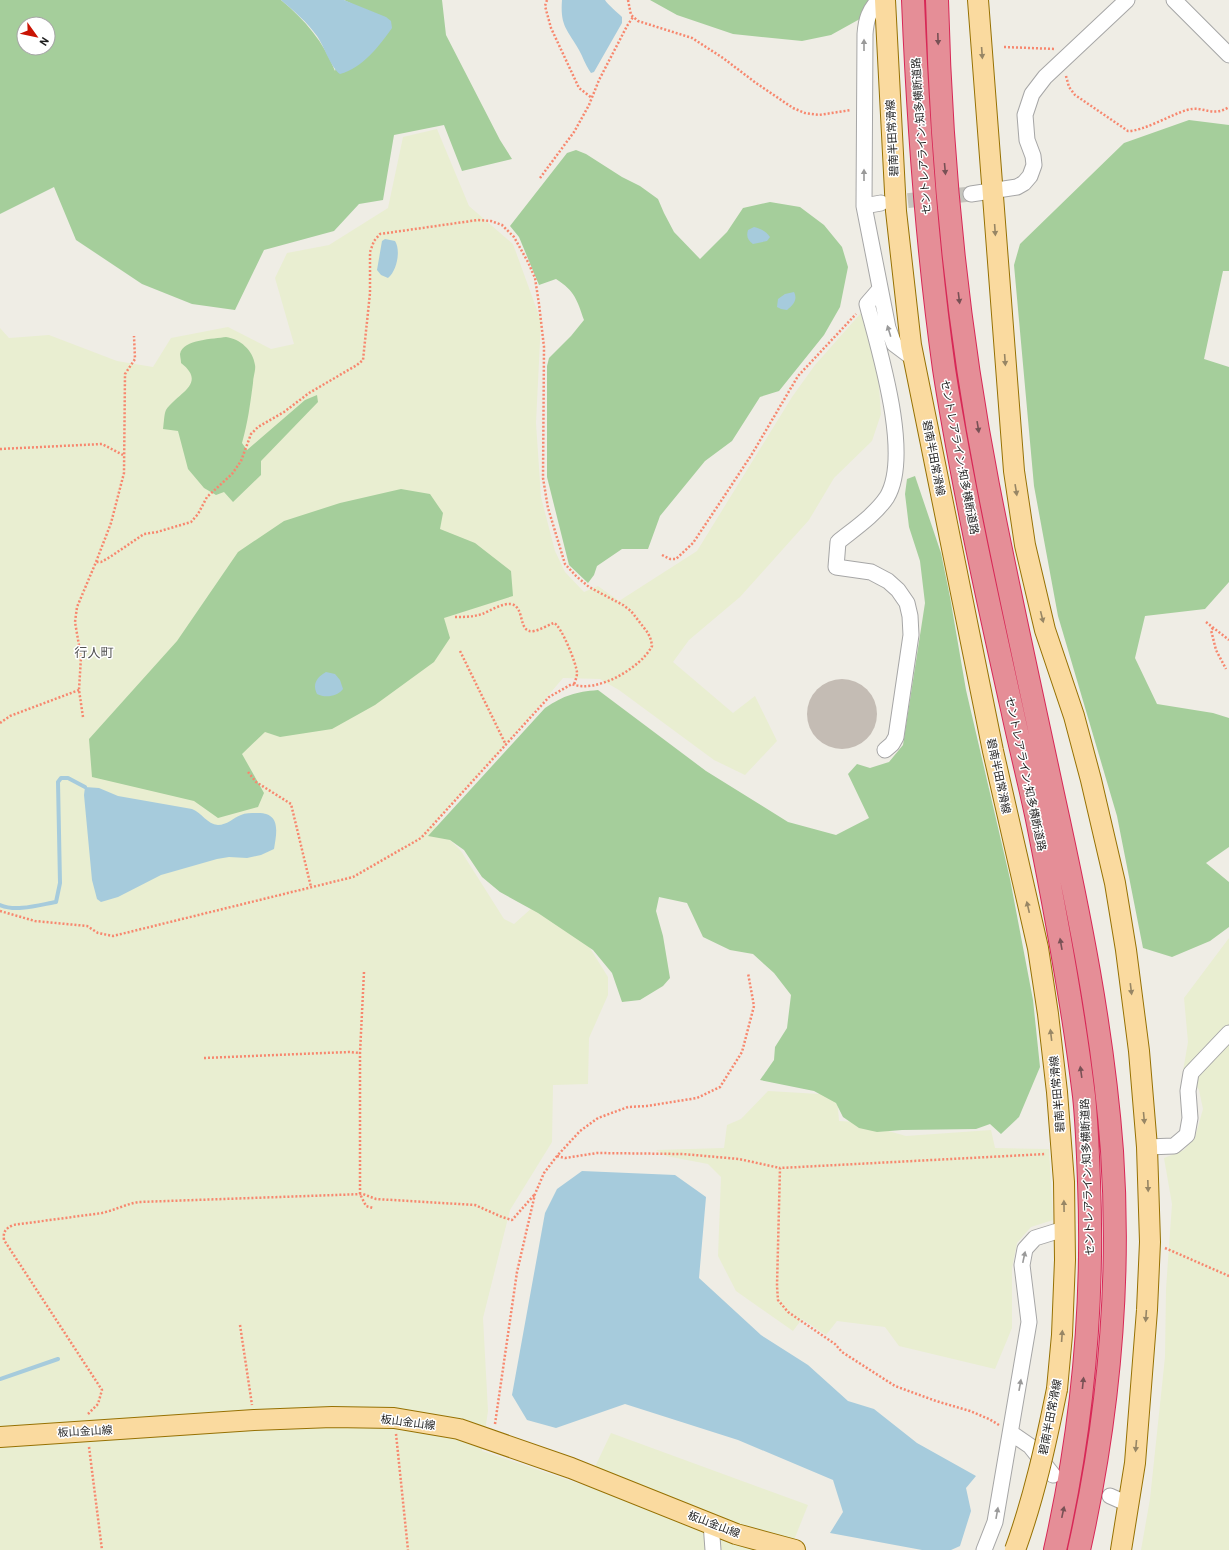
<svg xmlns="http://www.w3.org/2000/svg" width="1229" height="1550" font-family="Barlow,'Noto Sans JP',sans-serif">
<rect width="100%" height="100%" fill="#efede5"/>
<path fill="#e9eed1" d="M437,129L469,206L513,244L541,321L536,423L541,497L555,551L565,572L584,592L598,586L619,601L697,551L792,397L815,365L861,313L878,373L881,414L872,441L834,478L809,520L740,597L689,640L673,662L733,713L755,696L777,741L745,775L714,760L619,690L600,679L563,678L506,745L434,824L461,851L504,919L514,924L534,906L583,937L608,977V995L589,1038L588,1084L553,1085L552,1142L510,1210L483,1318L488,1411L482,1451L586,1486L611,1433L808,1505L790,1550H0V328L9,338L49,335L117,361L153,367L171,338L228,327L271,349L294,344L275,278L287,253L329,245L388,208L403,137Z
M1229,938V1550H1141L1150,1499L1165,1357L1166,1289L1172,1204L1164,1158L1184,1150L1195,1137L1203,1109L1199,1090L1190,1077L1183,1071L1188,1042L1184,998Z
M768,1091L837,1095L839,1121L857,1122L906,1136L991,1130L995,1148L1049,1149L1053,1220L1031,1227L1017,1243L1012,1268V1328L995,1369L899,1346L885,1327L837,1321L826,1335L802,1319L793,1331L736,1291L718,1256L721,1177L708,1164L666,1156L656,1150L724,1148L727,1125L741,1119Z"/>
<path fill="#a5ce9b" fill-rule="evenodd" d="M0,0H281C305,20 324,42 335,71L354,5L344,0H442L446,35L500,140L512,159L462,171L444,125L394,135L383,200L359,204L334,231L264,250L235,310L192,304L142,284L76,240L54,187L0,214ZM24,24H48V48H24Z
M650,0H870L867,15L831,35L802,41L733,34L677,15Z
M1189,120L1229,125V271H1223L1204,359L1229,367V582L1205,609L1145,616L1135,658L1157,704L1213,713L1229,718V847L1206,863L1229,882V927L1210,941L1172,957L1143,948L1117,816L1058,616L1034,486L1014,265L1020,244L1124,143Z
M576,150L586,154L622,177L640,186L658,199L664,213L674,232L700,259L727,232L743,208L770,202L800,207L824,225L842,247L848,267L840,307L824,335L779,391L760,397L732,441L705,461L660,516L648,549H622L597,566L594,575L588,583L569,565L547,477V366L549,358L571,336L584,320C577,300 575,291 556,279L539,285L519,237L510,226L567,153Z
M226,337C240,339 253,350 255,365C256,370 253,377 253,383C250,405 248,422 242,443L247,450L305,400L317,395L318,402L261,461V475L233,502L224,492L216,495L204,488L188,469L178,431L163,429C164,423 164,414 166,410C177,393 208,384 181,363C181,360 180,356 180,354C183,339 214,339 226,337Z
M915,476L941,553L950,597L966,690L1010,879L1033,1000L1040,1067L1019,1117L1001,1134L990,1124L976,1129L902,1130L877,1132L859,1128L843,1117L836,1103L814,1091L760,1080L774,1060L775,1047L787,1028L791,995L774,973L753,954L730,950L703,937L687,903L659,897L656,911L663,936L670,978L663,986L640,1000L622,1002L612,973L593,950L538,913L500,892L482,877L464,850L450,840L428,836L545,708C565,695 575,692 598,690L706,771L788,822L836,835L869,818L848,774L857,764L870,768L889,762L903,745L925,603L920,561L909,527L905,494L907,479Z
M401,489L430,494L443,513L440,529L475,543L511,571L513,596L444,618L450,638L434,662L375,705L332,729L280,737L265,732L242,754L264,793L258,807L218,818L194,801L92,777L89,739L177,641L238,552L284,521L340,503Z"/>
<path fill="#a6cbdc" d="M281,0H344L386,17L391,21L392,28C379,46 363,68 340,74C331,68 324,46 317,36C307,22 294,11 281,0Z
M562,0H605C607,4 618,13 622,17V23L594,72L591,73L589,70C585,64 583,57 579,50C567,29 560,26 562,0Z
M754,227C761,229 766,231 770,237L767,241L753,244C748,240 746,237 748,230Z
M385,239L395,241C401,250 397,271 388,278L381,275L377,270L382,241Z
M794,292C798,300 793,305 787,310L781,309L777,307L778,299L785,294Z
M326,672L335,674L340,680L343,689C337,697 325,698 317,694C312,684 317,677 326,672Z
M85,787L99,788L118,796L192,809C202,813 207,824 218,825C227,825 233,818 241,815C245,813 251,813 256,813C281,812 277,831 274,849L261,855L247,858L229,857L217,859L161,875L118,897L101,902L97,899L92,880L84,795Z
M582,1171L675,1175L706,1197L699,1278L761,1335L808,1365L848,1401L874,1409L917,1443L976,1476L966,1488L971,1511L960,1546L951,1550H922L830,1533L843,1512L833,1480L738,1440L625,1404L556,1428L527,1420L512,1395L545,1213L557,1189Z"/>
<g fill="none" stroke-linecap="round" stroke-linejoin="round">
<path stroke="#a6cbdc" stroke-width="4" d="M0,905C16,912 39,905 56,902L60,883L58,782L61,778H68L85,787
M0,1379L58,1359"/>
</g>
<path fill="#c4bcb4" d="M807 714a35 35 0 1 1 70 0a35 35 0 1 1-70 0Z"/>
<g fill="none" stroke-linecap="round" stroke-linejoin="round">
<path stroke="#c5c4bd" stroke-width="15" stroke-dasharray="15 8" stroke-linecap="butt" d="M885,203L971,194"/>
<g stroke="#a6a6a6" stroke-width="17">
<path id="minor" d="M879,0C869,10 866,20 865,34L864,206L888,328L894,344L914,359
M1174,0L1229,55
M971,194L1017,187L1024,183L1030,176L1034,165L1033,156L1027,140L1025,115L1032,94L1045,77L1127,0
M864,206L881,203
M880,289L867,304C879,350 912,455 887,497C875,515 854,529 838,542L836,567L871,572L888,581L898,590L907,603L910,616L911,635L896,737L892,744L885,750
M1147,1147L1174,1146L1187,1135L1190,1118L1188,1091L1191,1073L1229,1033
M1011,1433L1030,1446L1053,1475
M1110,1496L1128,1504
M711,1523L713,1550
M984,1550L995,1522L1029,1322L1022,1265L1025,1249L1035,1238L1064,1229"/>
</g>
<g stroke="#967103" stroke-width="22">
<path id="major" d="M885,0L896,211L911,345L993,751L1038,948L1048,1014L1057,1092L1064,1182L1065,1260L1062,1335L1057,1389
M978,0L1014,471L1025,545L1045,630L1074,716L1091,780L1115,883L1126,950L1139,1051L1147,1147L1150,1242L1147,1310L1135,1463L1121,1550
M0,1437L254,1420L332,1417L394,1418L459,1429L571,1468L736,1534L795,1550"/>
</g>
<g stroke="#d72856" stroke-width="24">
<path id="highway" d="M913,0C918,123 927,247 944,369C951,415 960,462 969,508C982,575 997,642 1012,709C1020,747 1030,785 1038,824C1056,914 1073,1005 1084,1096C1087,1124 1088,1154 1089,1182C1094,1306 1082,1430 1055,1550
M937,0C941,163 957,325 988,485C1008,588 1031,691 1053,794C1079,912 1103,1030 1112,1151C1121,1284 1108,1420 1079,1550"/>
</g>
<path stroke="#f7876e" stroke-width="2.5" stroke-dasharray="2 2" stroke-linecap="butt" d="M547,0L545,6L551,28L579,88L592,98
M628,0L631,15L638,21L692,38L723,58L756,83L793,108L805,113L819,115L851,110
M1004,47L1056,49
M1066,76L1069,87L1075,95L1128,131C1144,131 1170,115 1187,110C1203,105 1212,118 1229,107
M540,178L574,132L589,105L599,80L627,26L633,17
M0,449L102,444L123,455
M662,555L670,559H676L693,543L725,495L752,454L798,376L856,314
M455,617C464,617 473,617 482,614C490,611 502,603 511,604C526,607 517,634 534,631C540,630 548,625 554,623C561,625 577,665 577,673C577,677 575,681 574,685
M1206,622L1229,640
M1213,628L1211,630L1216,650L1226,669
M460,651L506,745
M83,717L79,690L81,657L75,622L77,607L96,562L111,523L124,473L125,374L135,359L134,336
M0,723L10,716L79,690
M248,772L256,782L291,804L311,887
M0,911L35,921L87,926L98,933L113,936L353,877L421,838L549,697L572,684C596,694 641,668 652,646L651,640L648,633L631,611L623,605L589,587L576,576L565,564L548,508L543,478L544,347L539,304L535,278L528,262L514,237L502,225L491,221L478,220L380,234L374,241L370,252V293L363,360L357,365L309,393L284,412L258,427L251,434L241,461L232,474L207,497L198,514L191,522L157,532L144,534L110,557L101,562H96
M364,972L360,1053V1194L366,1206L373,1208
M204,1058L349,1052L360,1053
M557,1156L565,1158L597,1153L683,1154L739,1159L780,1168
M1165,1248L1229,1276
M240,1325L252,1405
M88,1414L98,1404L102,1390L4,1240C3,1232 5,1229 13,1225L102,1213C115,1210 126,1204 139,1202L363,1194L376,1199L475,1205L502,1217L512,1220L535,1194
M495,1424L517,1272L535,1194L544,1173L557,1156L580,1131L598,1118L628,1107L647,1106L697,1098L720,1087L742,1052L754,1006L748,973
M999,1425L989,1419L970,1411L936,1401L895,1386L842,1352L835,1344L788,1312L778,1300L777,1286L780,1168L1046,1154
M396,1434L408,1550
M89,1447L102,1550"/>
<use href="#minor" stroke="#fff" stroke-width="15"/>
<use href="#major" stroke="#fada9f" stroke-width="20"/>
<use href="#highway" stroke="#e58e97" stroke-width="22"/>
<g stroke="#967103" stroke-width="22" stroke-linecap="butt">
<path id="major-bridge" d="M1015,1550C1034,1498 1046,1443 1057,1389"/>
</g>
<use href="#major-bridge" stroke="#fada9f" stroke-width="20"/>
</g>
<defs><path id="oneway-solid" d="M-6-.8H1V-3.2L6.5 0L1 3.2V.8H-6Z"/></defs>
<g fill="#785155">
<use href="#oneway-solid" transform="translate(938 39) rotate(88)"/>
<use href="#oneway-solid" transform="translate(945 169) rotate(85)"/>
<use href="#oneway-solid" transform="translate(959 298) rotate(83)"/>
<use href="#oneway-solid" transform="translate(978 427) rotate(81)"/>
<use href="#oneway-solid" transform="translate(1061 944) rotate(-100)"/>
<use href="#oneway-solid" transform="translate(1081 1072) rotate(-98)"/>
<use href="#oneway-solid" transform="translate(1083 1383) rotate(-84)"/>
<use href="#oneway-solid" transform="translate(1063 1512) rotate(-78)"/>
</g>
<g fill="#9a9a9a">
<use href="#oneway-solid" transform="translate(864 45) rotate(-90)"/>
<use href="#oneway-solid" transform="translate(864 175) rotate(-90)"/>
<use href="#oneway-solid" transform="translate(889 331) rotate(-107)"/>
<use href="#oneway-solid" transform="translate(1024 1257) rotate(-78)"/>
<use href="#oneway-solid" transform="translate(1020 1385) rotate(-80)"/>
<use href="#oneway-solid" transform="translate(997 1513) rotate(-80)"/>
</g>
<g fill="#978665">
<use href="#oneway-solid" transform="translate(982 53) rotate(86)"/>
<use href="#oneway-solid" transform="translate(995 230) rotate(86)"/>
<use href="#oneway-solid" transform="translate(1005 360) rotate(86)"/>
<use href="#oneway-solid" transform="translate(1016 490) rotate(81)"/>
<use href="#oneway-solid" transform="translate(1042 617) rotate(76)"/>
<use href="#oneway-solid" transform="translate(1028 907) rotate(-103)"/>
<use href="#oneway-solid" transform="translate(1131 989) rotate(83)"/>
<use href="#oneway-solid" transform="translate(1051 1035) rotate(-97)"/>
<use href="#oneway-solid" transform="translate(1144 1118) rotate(85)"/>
<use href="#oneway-solid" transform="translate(1148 1186) rotate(88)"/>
<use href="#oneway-solid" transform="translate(1064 1206) rotate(-91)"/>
<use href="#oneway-solid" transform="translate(1146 1316) rotate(94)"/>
<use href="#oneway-solid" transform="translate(1062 1336) rotate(-86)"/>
<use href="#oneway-solid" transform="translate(1136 1446) rotate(95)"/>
</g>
<g text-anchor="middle" stroke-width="3" stroke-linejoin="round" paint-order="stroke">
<g font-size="11" fill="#1f1f1f" stroke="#fff">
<text transform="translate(921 136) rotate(-94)" y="4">セントレアライン;知多横断道路</text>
<text transform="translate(892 138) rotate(-93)" y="4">碧南半田常滑線</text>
<text transform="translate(960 457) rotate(79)" y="4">セントレアライン;知多横断道路</text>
<text transform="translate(934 458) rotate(79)" y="4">碧南半田常滑線</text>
<text transform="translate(1026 774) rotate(78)" y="4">セントレアライン;知多横断道路</text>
<text transform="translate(999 776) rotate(78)" y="4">碧南半田常滑線</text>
<text transform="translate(1057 1094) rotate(-95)" y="4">碧南半田常滑線</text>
<text transform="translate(1087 1177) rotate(-92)" y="4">セントレアライン;知多横断道路</text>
<text transform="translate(1050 1417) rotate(-79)" y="4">碧南半田常滑線</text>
<text transform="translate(408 1422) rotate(7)" y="4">板山金山線</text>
<text transform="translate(85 1431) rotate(-3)" y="4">板山金山線</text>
<text transform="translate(714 1524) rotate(21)" y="4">板山金山線</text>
</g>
<g font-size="13" fill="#525252" stroke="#fff">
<text x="94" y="657">行人町</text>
</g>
</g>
<g transform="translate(36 36) rotate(123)"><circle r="19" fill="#ffffff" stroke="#a5a5a5"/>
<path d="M0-3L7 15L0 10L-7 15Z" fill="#c91404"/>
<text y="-6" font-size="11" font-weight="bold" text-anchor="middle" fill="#1f1f1f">N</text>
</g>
</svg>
